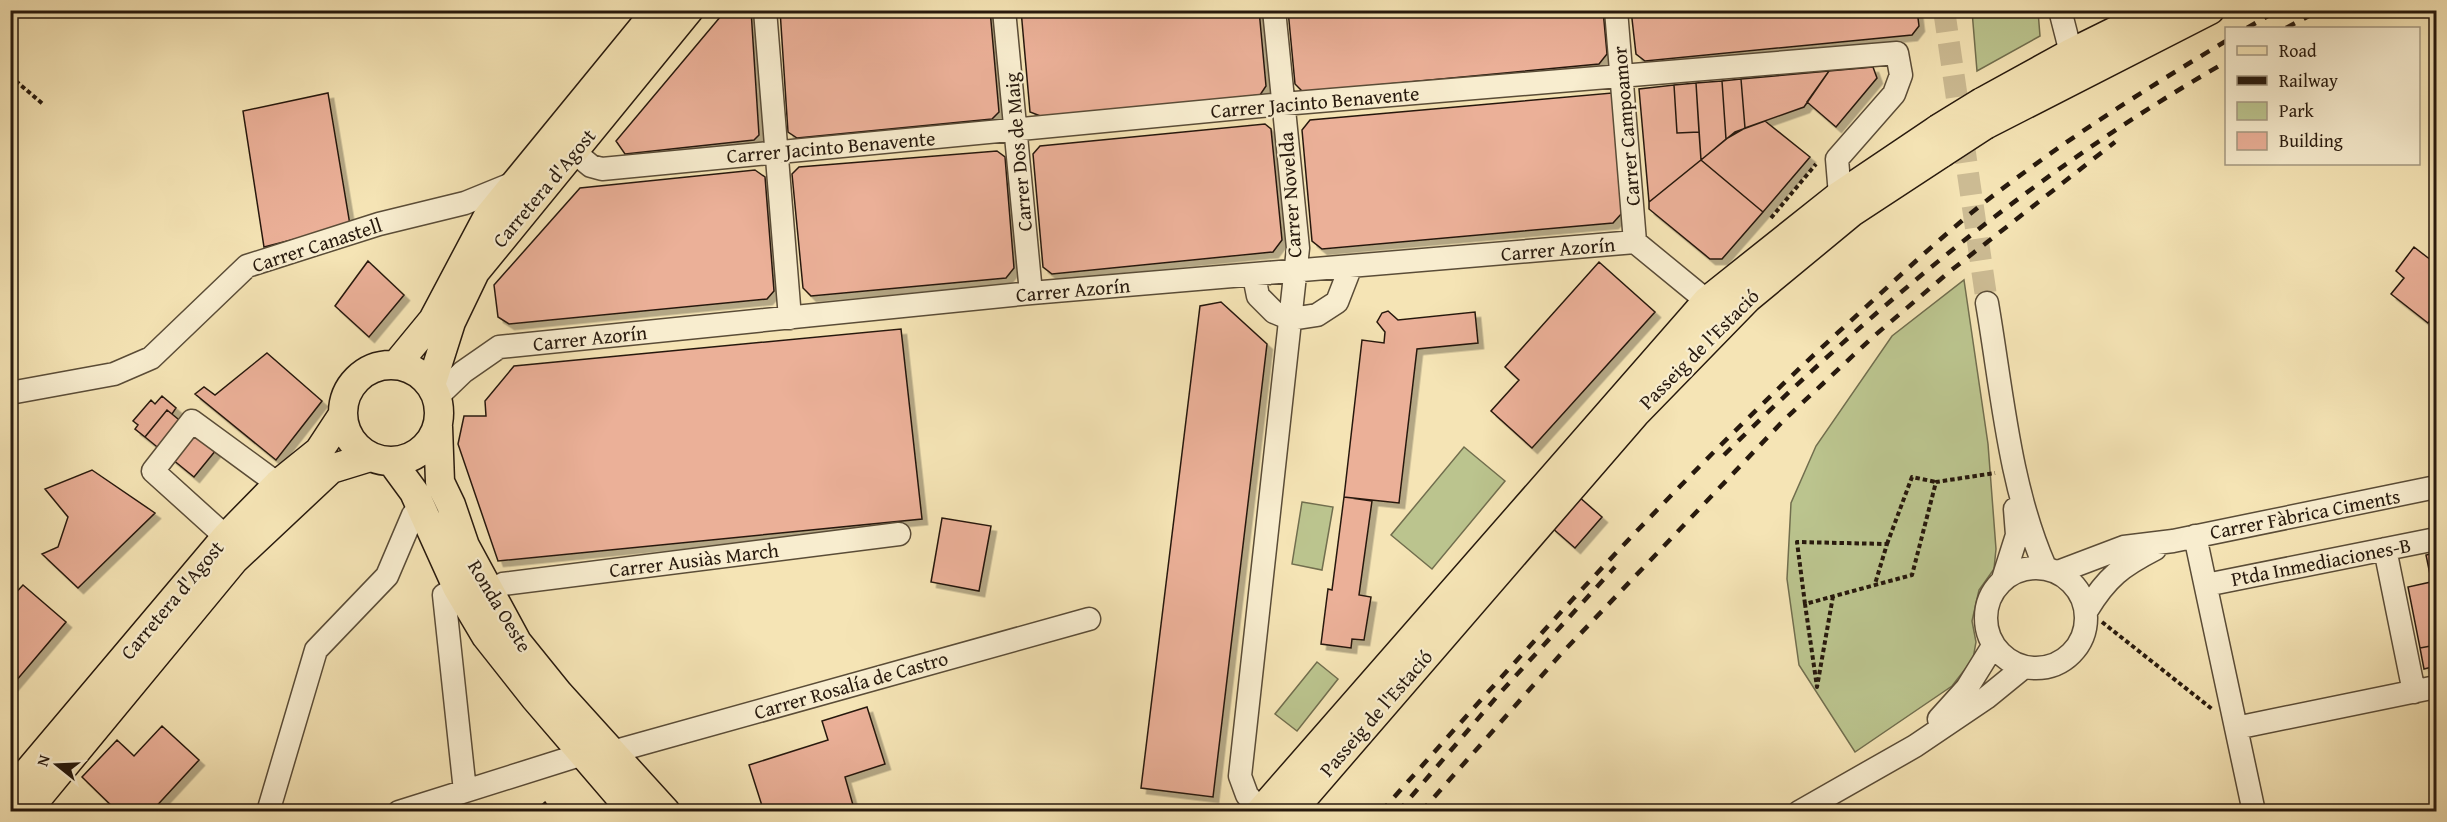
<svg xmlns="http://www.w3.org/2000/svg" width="2447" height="822" font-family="'Gentium Book Plus',serif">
<defs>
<filter id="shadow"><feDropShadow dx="5.5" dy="5.5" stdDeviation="0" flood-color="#0004"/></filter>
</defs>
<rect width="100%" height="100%" fill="#f5e4b5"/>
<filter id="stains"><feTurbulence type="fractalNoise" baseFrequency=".00333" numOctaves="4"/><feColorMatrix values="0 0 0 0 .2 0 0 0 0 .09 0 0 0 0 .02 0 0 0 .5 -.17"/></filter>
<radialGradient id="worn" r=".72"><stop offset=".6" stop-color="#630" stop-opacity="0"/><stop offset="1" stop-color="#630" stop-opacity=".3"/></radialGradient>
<path fill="#bbc48e" stroke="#716e4e" stroke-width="1.5" d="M1972,11H2038L2040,36L1977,71Z
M1964,280L1988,444L1996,549L1994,569L1979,590L1972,621L1976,642L1973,659L1952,686L1855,752L1799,665L1787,579L1791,503L1816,446L1892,336Z
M1464,447L1505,481L1432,569L1391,535Z
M1302,502L1333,507L1322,570L1292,564Z
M1317,662L1338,679L1297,731L1275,714Z"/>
<path fill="#ebb098" stroke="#27190d" stroke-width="1.5" filter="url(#shadow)" d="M726,10H751L759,135L754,140L625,154L616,141Z
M780,10H990L999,112L992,119L797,138L788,132Z
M1021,10H1259L1266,86L1260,95L1043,117L1030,112Z
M1288,10H1603L1607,54L1599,64L1303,92L1295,84Z
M1631,10H1917L1919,26L1912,35L1645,61L1636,54Z
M1873,67L1877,78L1836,127L1807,102L1829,71Z
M1829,71L1804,107L1745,128L1741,79Z
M1741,79L1745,128L1726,139L1722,81Z
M1722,81L1726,139L1701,160L1696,83Z
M1696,83L1699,132L1677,133L1674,85Z
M1674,85L1677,133L1699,132L1701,160L1649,202L1639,89Z
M328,93L350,225L264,247L243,111Z
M1612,93L1622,213L1613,223L1322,249L1312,241L1302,130L1310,120Z
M1765,121L1810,157L1763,212L1701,160L1735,132Z
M1265,124L1271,129L1282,240L1273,252L1052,274L1043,267L1033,154L1040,146Z
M997,151L1005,157L1014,268L1006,278L811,296L803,288L792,174L799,167Z
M1701,160L1763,212L1722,259H1710L1649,209V202Z
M755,170L765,177L774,291L767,299L509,324L498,317L494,285L580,188Z
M2414,247L2436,264V313L2428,323L2391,294L2404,278L2396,271Z
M368,261L404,295L369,337L335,306Z
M1599,262L1655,312L1532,448L1491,411L1519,380L1505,367Z
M1221,302L1267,344L1213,797L1141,788L1200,306Z
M1388,311L1398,320L1475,312L1478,343L1417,349L1399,503L1344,497L1362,340L1384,343L1385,332L1377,322L1382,313Z
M901,329L922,519L498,561L458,444L464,416H486L485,401L514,366Z
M267,353L322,401L276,460L195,394L204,387L215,395Z
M162,396L176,408L172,414L167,410L145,437L135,429L138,425L133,421L151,400L155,404Z
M167,410L216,450L194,477L145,437Z
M92,470L155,513L78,588L42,554L58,547L68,517L45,489Z
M1578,496L1602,517L1575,548L1551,527Z
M1344,497L1372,501L1359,595L1371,597L1364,640L1352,639L1351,648L1321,644L1328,589L1332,590Z
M942,518L991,526L979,591L931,582Z
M2436,553V578L2431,579L2426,555Z
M2431,582L2436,611V645L2420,648L2408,587Z
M23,585L66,622L10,688V599Z
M2436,645V666L2424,669L2420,648Z
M867,707L885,764L845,777L855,812H764L749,765L828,740L822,721Z
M162,726L199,760L151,812H118L82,777L117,740L134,756Z
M545,802L552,812H533Z"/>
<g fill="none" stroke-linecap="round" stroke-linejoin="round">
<path stroke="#ccbb93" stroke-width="22" stroke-dasharray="22 11" stroke-linecap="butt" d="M1944,10L1987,303"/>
<g stroke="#5a4c37" stroke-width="25">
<path id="minor" d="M765,10L790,318
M1004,10L1031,293
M1616,10L1635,242
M2060,10L2071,53
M574,152L591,166L602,169L1283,104L1897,53L1901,75L1894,94L1837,159L1840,195
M1254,276L1258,296L1274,312L1291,319L1317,315L1337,302L1351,266
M1987,303C2002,390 2009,485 2045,567
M10,393L114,374L151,358L247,266L379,224L465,203L514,183
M437,397L463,372L499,347L1031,293L1635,242L1707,301
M2195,536L2254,812
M226,537L153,471L192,421L278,484
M2385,549L2414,692
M1986 618a50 50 0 1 1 100 0a50 50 0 1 1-100 0Z
M2058,572L2124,547L2173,541L2436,487
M2003,579L2017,535L2015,509
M2206,585L2436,539
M457,587L444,595L465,791
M489,590L503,584L899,534
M2087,610C2107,577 2122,566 2155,549
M1939,719L1967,688L1993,646
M2236,728L2436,687
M612,752L1089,619
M1261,811L1247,795L1240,776L1298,248L1274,10
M268,812L316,650L387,576L413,515L423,508
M399,812L583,754
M1799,812L1915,746L1986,698L2024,667"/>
</g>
<g stroke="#27190d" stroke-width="31">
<path id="major" d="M1982,102L2071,53L2158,10
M1985,125L2210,10
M396,365L433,320L487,218L657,10
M343 413a48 48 0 1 1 96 0a48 48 0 1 1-96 0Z
M431,385L451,322L475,272L689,10
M438,427L440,482L451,505L465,546L517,642L559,694L666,812
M392,462L414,492L457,587L486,636L535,698L633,812
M10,793L226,537L278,484L319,451L342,416
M26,812L234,560L331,469L370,457
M1260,812L1707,301L1840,195L1938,129
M1291,812L1635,414L1748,298L1852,212L1942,153"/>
</g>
<path stroke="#27190d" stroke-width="4" stroke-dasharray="4.5 3" stroke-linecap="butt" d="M10,76L44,105
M1771,218L1816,164
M1887,544L1912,477L1936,482
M1833,596L1817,687L1805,604L1912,575L1936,482L1995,473
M1805,604L1797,542L1887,544L1875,584
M2102,622L2212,709"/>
<use href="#minor" stroke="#f8edcf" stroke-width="22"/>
<use href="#major" stroke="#f5e4b5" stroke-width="28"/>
<path stroke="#27190d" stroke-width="4.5" stroke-dasharray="10 10" stroke-linecap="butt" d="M2247,28L2278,10
M2286,28L2320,10
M1724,455C1874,306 2042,167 2226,62
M1381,812C1529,645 1679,478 1844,327C1899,277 1953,224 2014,180C2082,129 2154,84 2226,41
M1398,812L1500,693L1615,567
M1421,812L1561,654L1785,419L1874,336L1949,272L2115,142"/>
<g stroke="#27190d" stroke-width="31" stroke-linecap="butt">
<path id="major-bridge" d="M1938,129L1982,102
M1942,153L1985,125"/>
</g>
<use href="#major-bridge" stroke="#f5e4b5" stroke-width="28"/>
</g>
<g text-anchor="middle" stroke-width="4.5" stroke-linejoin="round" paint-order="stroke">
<g font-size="20" fill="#27190d" stroke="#f8edcf">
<text transform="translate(1315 102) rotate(-5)" y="7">Carrer Jacinto Benavente</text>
<text transform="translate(1626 126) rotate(-95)" y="7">Carrer Campoamor</text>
<text transform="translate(831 147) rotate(-5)" y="7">Carrer Jacinto Benavente</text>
<text transform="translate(1018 152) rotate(-95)" y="7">Carrer Dos de Maig</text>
<text transform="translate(544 188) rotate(-50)" y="7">Carretera d'Agost</text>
<text transform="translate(1290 195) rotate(-94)" y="7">Carrer Novelda</text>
<text transform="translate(317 245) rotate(-18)" y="7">Carrer Canastell</text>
<text transform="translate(1558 249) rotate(-5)" y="7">Carrer Azorín</text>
<text transform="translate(1073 290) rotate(-5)" y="7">Carrer Azorín</text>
<text transform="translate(590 338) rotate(-6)" y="7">Carrer Azorín</text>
<text transform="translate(1699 349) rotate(-45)" y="7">Passeig de l'Estació</text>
<text transform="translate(2305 514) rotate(-11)" y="7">Carrer Fàbrica Ciments</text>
<text transform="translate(694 560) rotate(-7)" y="7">Carrer Ausiàs March</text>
<text transform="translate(2321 562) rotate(-11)" y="7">Ptda Inmediaciones-B</text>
<text transform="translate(172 600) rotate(-50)" y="7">Carretera d'Agost</text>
<text transform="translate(500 606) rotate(59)" y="7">Ronda Oeste</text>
<text transform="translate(851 685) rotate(-16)" y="7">Carrer Rosalía de Castro</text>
<text transform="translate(1376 713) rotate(-49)" y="7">Passeig de l'Estació</text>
</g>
</g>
<rect width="2447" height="822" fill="none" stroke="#f5e4b5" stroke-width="36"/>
<rect x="12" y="12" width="2423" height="798" fill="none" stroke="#27190d" stroke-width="3"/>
<rect x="18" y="18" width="2411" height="786" fill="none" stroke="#27190d" stroke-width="1.5"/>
<rect x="2225" y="27" width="195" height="138" fill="#f8edcf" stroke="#a49881" stroke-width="1.5"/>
<rect x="2237" y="46" width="30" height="9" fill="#f5e4b5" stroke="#a49881" stroke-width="1.5"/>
<text x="2279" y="57" font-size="18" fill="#27190d">Road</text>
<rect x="2237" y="76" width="30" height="9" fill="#27190d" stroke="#a49881" stroke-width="1.5"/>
<text x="2279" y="87" font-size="18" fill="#27190d">Railway</text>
<rect x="2237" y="102" width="30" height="18" fill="#bbc48e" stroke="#a49881" stroke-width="1.5"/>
<text x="2279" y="117" font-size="18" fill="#27190d">Park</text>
<rect x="2237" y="132" width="30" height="18" fill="#ebb098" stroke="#a49881" stroke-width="1.5"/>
<text x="2279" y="147" font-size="18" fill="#27190d">Building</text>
<g transform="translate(57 765) rotate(288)" stroke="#f8edcf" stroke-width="4.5" paint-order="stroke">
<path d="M0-4.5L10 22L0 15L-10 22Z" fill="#27190d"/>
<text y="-9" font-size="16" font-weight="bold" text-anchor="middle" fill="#27190d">N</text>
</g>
<rect width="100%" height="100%" filter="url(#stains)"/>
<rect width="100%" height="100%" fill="url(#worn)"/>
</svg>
